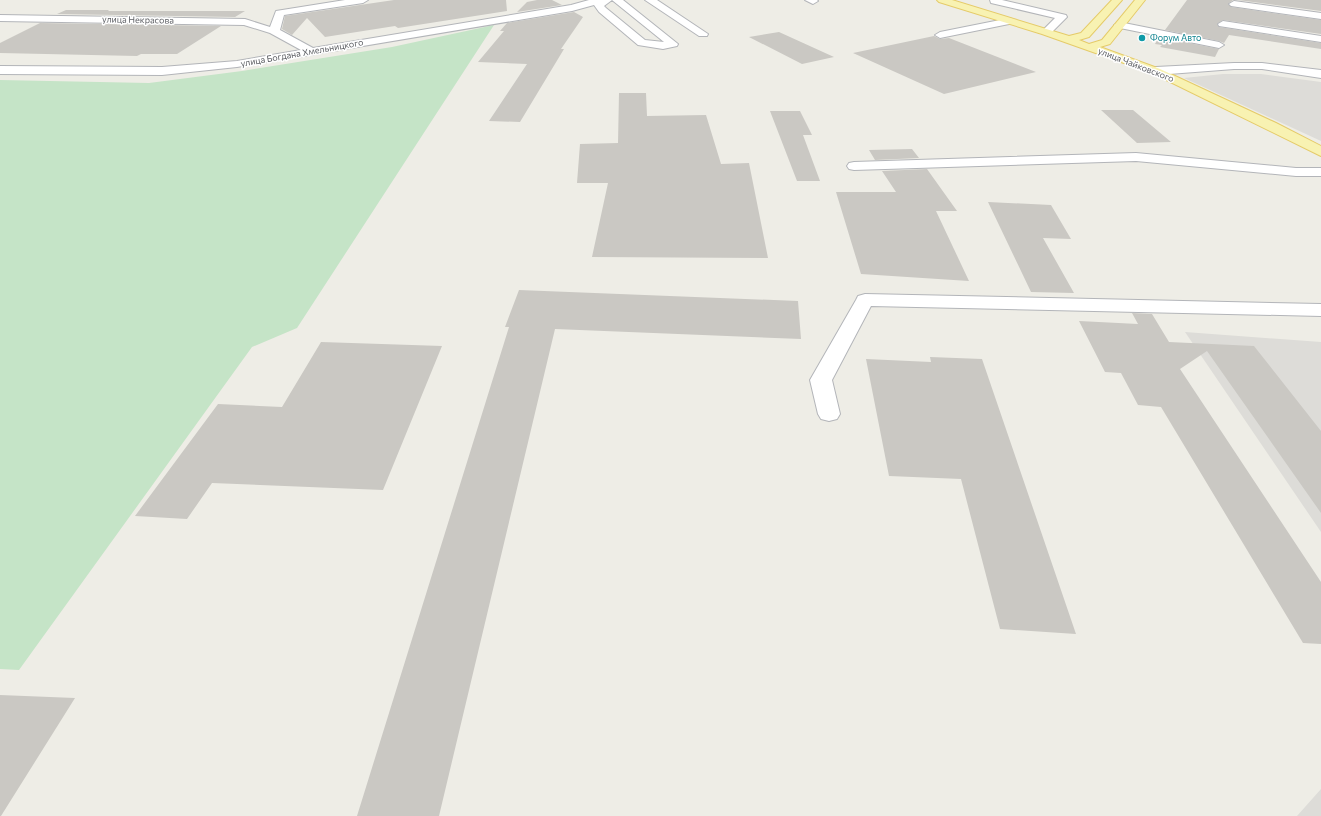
<svg xmlns="http://www.w3.org/2000/svg" width="1321" height="816" font-family="Commissioner,sans-serif">
<rect width="100%" height="100%" fill="#eeede6"/>
<path fill="#dddcd8" d="M1223,74H1261L1321,82V141L1184,78Z
M1185,332L1321,342V532Z
M1321,789V816H1297Z"/>
<path fill="#c5e4c7" d="M494,25L297,328L252,347L19,670L0,669V80L149,83L242,71L392,47Z"/>
<path fill="#cac8c3" d="M394,0H506L507,11L398,28L395,26L325,37L307,18L292,35L282,29L285,16Z
M537,0H552L562,5L517,12L527,2Z
M1187,0H1233L1228,4L1231,7L1321,20V34L1223,20L1217,24L1219,27L1321,43V49L1229,35L1224,43L1219,41L1165,30Z
M1238,0H1321V11Z
M66,10H109L108,11H245L235,17L57,14Z
M574,12L583,17L561,49H564L520,122L489,121L527,64L478,62L504,31H500L507,23Z
M40,23L221,26L177,54H141L137,56L0,53V43Z
M779,32L834,57L802,64L749,37Z
M934,36L940,39L949,38L1036,72L944,94L853,53Z
M1159,37L1219,49L1215,57L1160,47L1162,45L1155,44Z
M619,93H646L647,116L706,115L721,164L749,163L768,258L592,257L608,183H577L580,144L618,143Z
M1101,110H1133L1171,142L1137,143Z
M770,111H800L812,135H803L820,181H797Z
M912,149L919,158L875,160L869,150Z
M927,169L957,211H936L969,281L861,274L836,192H896L882,171Z
M988,202L1051,205L1071,239L1043,238L1074,293L1031,292Z
M519,290L798,301L801,339L555,329L439,816H357L509,327H505Z
M1132,313L1152,314L1169,342L1254,346L1321,431V513L1207,351L1180,369L1321,582V644L1303,643L1161,407L1138,405L1121,373L1105,372L1079,321L1138,324Z
M321,342L442,346L383,490L212,483L187,519L135,516L218,404L282,407Z
M930,357L982,359L1076,634L1000,629L961,479L889,476L866,359L931,362Z
M0,695L75,698L1,816H0Z"/>
<g fill="none" stroke-linecap="round" stroke-linejoin="round">
<g stroke="#b3b5b9" stroke-width="2">
<path id="minor" d="M345,0H368L363,3L284,15L280,30L313,48L571,5L589,0H612L604,6L606,8L645,40L664,42L612,0H623L678,44L677,46L663,49L638,45L599,12L594,5L572,11L237,67L162,75L0,74V66L162,67L237,61L301,50L270,33L244,25L0,21V15L245,19L270,27L276,11Z
M645,0H657L708,34L707,36H699Z
M805,0H817L818,1L813,4Z
M990,0H1002L1066,15L1067,17L1050,34L1046,35L1041,32L1055,18L991,3Z
M1234,1L1321,13V19L1231,6L1229,4Z
M1010,18L1015,21L1014,23L940,38L935,35L940,32Z
M1223,21L1321,36V42L1219,26L1218,24Z
M1119,22L1219,42L1224,45L1219,48L1115,27L1114,25Z
M1234,63H1262L1321,70V78L1262,69H1234L1156,75L1152,73L1150,71L1152,69L1156,67Z
M1136,153L1296,168H1321V176H1296L1136,161L854,170L849,169L847,166L849,163L854,162Z
M865,294L1321,304V316L871,306L832,380L840,414L837,419L829,421L821,419L818,414L810,380L856,300L858,296Z"/>
</g>
<g stroke="#e5cb69" stroke-width="2">
<path id="major" d="M937,0H952L1069,36L1081,33L1112,0H1122L1089,37L1079,40L1089,44L1102,40L1135,0H1145L1110,44L1100,47L1160,69L1276,123L1321,146V156L1152,73L1042,34L939,2Z"/>
</g>
<use href="#minor" fill="#fff" fill-rule="evenodd"/>
<use href="#major" fill="#f8f2b2" fill-rule="evenodd"/>
</g>
<circle fill="#0f9aa8" stroke="#fff" stroke-width="1.5" cx="1142" cy="38" r="4"/>
<g text-anchor="middle" stroke-width="3" stroke-linejoin="round" paint-order="stroke">
<g font-size="9" fill="#5e6065" stroke="#fff">
<text transform="translate(138 20) rotate(1)" y="3">улица Некрасова</text>
<text transform="translate(302 53) rotate(-10)" y="3">улица Богдана Хмельницкого</text>
<text transform="translate(1136 65) rotate(21)" y="3">улица Чайковского</text>
</g>
<g font-size="9" fill="#0d838f" stroke="#fff" text-anchor="start">
<text x="1150" y="41">Форум Авто</text>
</g>
</g>
</svg>
